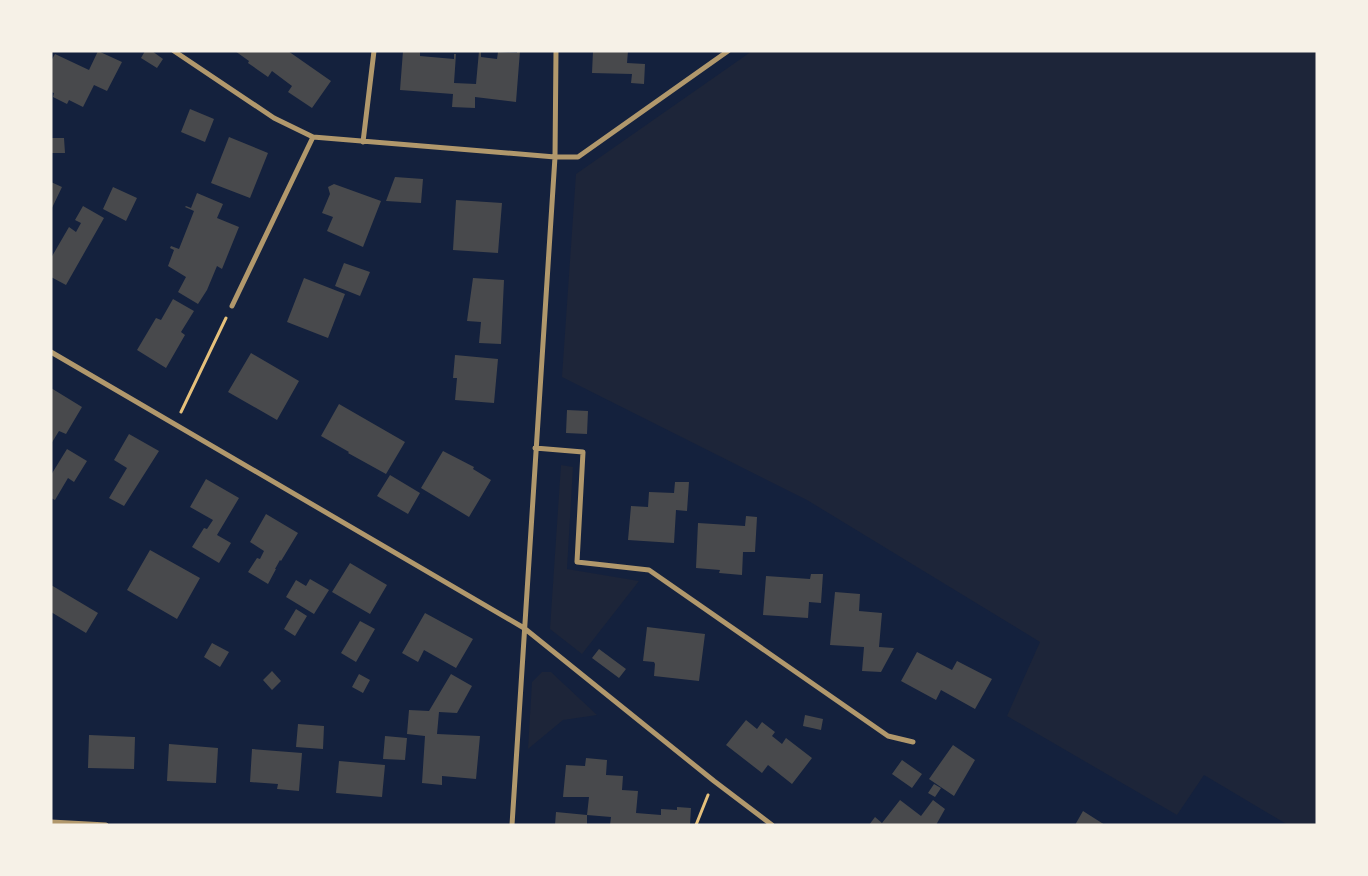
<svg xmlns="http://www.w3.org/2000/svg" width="1368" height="876" font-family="'PT Sans',sans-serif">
<rect width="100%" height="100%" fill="#14213d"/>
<path fill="#1d2539" d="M752,51H1317V825H1288L1204,775L1177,815L1007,716L1040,642L807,500L562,377L576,174Z
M561,465L573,467L567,569L639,581L582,654L550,629Z
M542,672H551L597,715L563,720L528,749L532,682Z"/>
<path fill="#48494c" d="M98,51L122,62L107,91L94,85L83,107L69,100L67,104L53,97L54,93L51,92V61L55,54L89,70Z
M145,51H152L163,59L157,68L141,58Z
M235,51H288L331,81L312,108L288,92L292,86L272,71L268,77L248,63L249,61Z
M403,51H420V56L454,59V54H456L454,83L476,84L479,51H481V57L497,59L498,52L517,53V51H520L516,102L475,97V108L452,107L453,94L400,90Z
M593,51H628L627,63L645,64L644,84L631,83L632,74L592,73Z
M190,109L214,119L205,142L181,132Z
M229,137L268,153L250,198L211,183Z
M51,138H64L65,153H51Z
M395,177L423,179L421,203L386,201Z
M51,182L62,187L51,210Z
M334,184L381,201L363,247L327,231L333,217L322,213L330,194L328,187Z
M113,187L137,198L126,221L103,209Z
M197,193L223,204L217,218L239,227L222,269L217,266L207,290L198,304L178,292L186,277L168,266L174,250L170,248L171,246L179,249L194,211L185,207L186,206L191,208Z
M456,200L502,203L498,253L453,250Z
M83,206L104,218L66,285L51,277V258L69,227L76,232L81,223L75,220Z
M344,263L370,272L360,296L335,286Z
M304,278L345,294L328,338L287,322Z
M473,278L504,280L501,344L479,343L481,322L467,321Z
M173,299L194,311L181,332L185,335L166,368L137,350L156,318L161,320Z
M251,353L299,381L277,420L228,392Z
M455,355L498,359L494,403L455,400L457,378H453Z
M51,388L82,407L66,434L59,431L51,444Z
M339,404L405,442L386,474L348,453L349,452L321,436Z
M567,410L588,411L587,434L566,433Z
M129,434L159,451L124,506L109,498L127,468L114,460Z
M67,449L87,461L74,482L68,478L55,500L51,498V475Z
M443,451L474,467L473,469L491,480L469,517L421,488Z
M390,475L420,493L408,514L377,496Z
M206,479L239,498L217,535L231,543L219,563L192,547L204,528L207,529L213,520L190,507Z
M675,482H689L687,511L676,510L674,543L628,540L631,506L648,507L649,492L674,493Z
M266,514L298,533L281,561L280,560L275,569H276L268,584L248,572L257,558L260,559L264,551L250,542Z
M746,516L757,517L755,552H743L742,575L719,573L720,570L696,568L698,523L745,526Z
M150,550L200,578L177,619L127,590Z
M350,563L387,585L370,614L332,592Z
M811,574H823L821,603L809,602L808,618L763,615L766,576L810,579Z
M310,579L329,590L314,614L286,597L296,580L306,586Z
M51,585L98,613L86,633L51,612Z
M835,592L860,594L859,611L882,613L879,647L894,648L881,672L862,671L864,647L830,645Z
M296,609L307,616L295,636L284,629Z
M425,613L473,639L456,668L424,650L418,662L402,653Z
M360,621L375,629L356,662L341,653Z
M647,627L705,634L699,681L654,676L655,664L654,662L643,661Z
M212,643L229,652L220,667L204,657Z
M599,649L626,669L619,678L592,658Z
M917,652L952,670L957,661L992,679L975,709L941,690L936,700L901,681Z
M272,671L281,681L272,690L263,680Z
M359,674L370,680L363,693L352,687Z
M451,674L472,686L457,713L439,712L437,734L480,736L476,779L442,776V785L422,783L425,736L407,734L409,710L429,711Z
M805,715L823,719L821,730L803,726Z
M746,720L757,729L762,722L775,732L772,736L782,744L786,738L812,758L792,784L768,765L762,773L726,745Z
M298,724L324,726L323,749L296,747Z
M89,735L135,737L134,769L88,768Z
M385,736L407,738L405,760L383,759Z
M169,744L218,748L216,783L167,781Z
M953,745L975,760L954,796L929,779Z
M252,749L302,753L299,791L277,789L278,784L250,782Z
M586,758L607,760L606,775L623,776L622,790L638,791L636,813L661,815V809L677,810V807L691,808L690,825H610L611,817L587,815V825H555L556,812L587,815L589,797H563L566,765L585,766Z
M902,760L922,774L912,788L892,774Z
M339,761L385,765L382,797L336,793Z
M934,784L941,788L935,797L928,793Z
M900,800L921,816L933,800L945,809L936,825H869L875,817L882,823Z
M1083,811L1105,825H1075Z"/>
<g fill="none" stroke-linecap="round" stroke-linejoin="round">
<path stroke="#e5c07b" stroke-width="3" d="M181,412L226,318
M696,825L708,795"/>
<path stroke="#b1986c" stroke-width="5" d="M174,51L274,118L313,137L555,157H578L728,51
M363,142L374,51
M232,306L313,137
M51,352L524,628L714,781L772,825
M535,448L583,452L577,562L649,570L888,736L913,742
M51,822L106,825
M512,825L555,157L556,51"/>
</g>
<rect width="1368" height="876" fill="none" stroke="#f6f1e7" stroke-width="105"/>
</svg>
